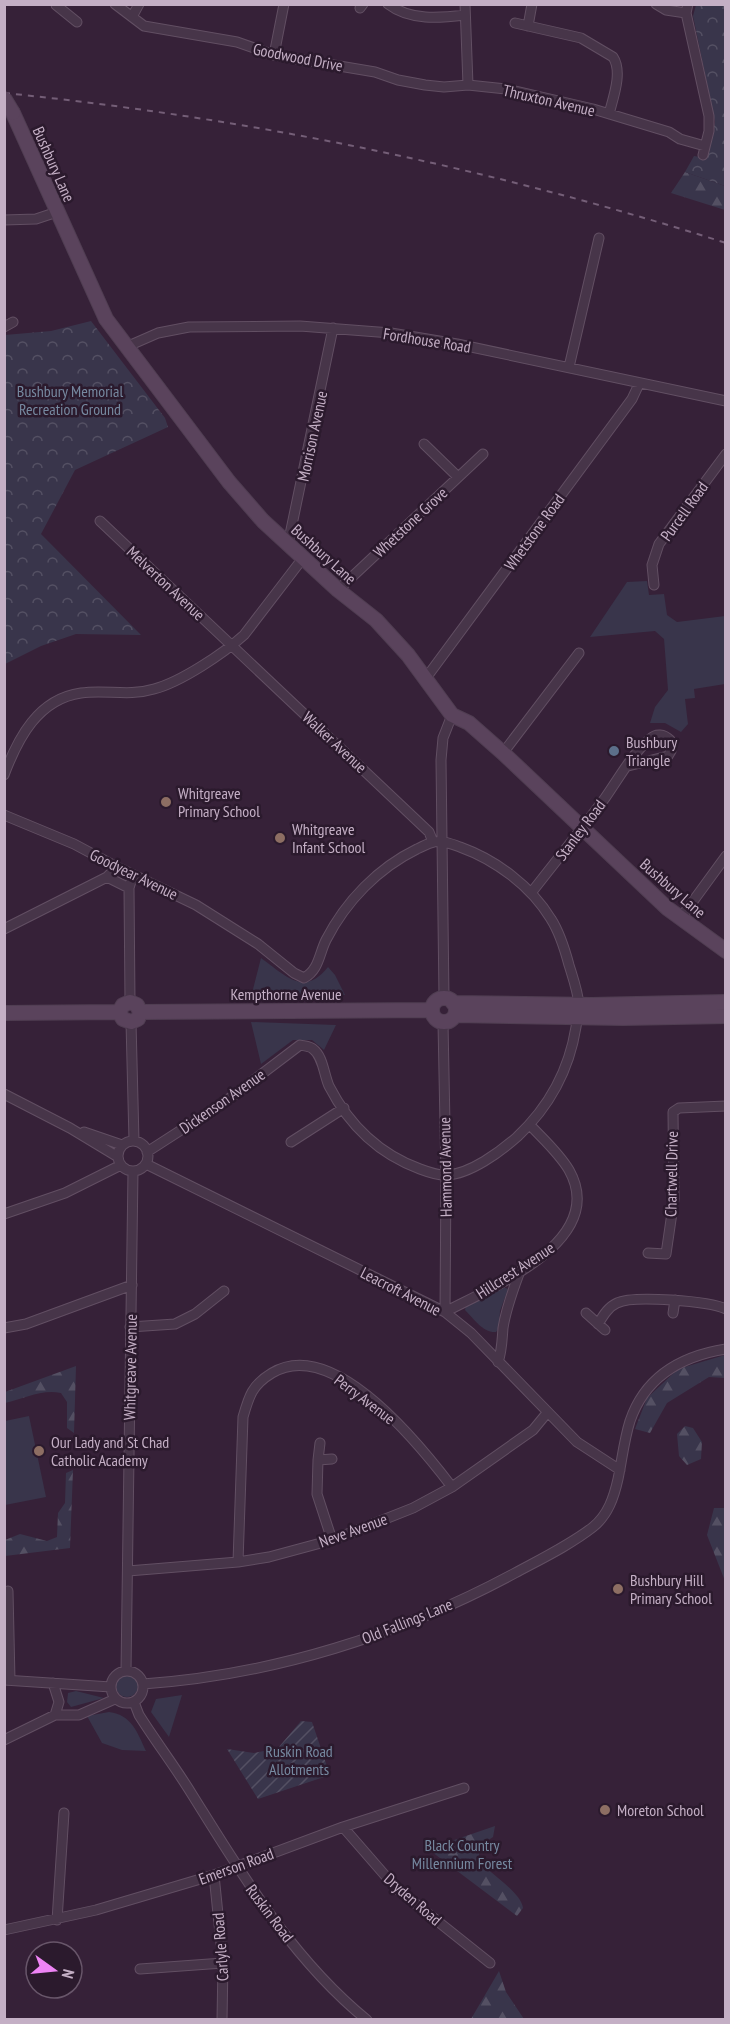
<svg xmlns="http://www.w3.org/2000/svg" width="730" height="2024" font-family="'PT Sans Narrow',sans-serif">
<defs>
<pattern id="forest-firs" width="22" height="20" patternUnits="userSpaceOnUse" patternTransform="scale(1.5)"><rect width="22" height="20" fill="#39354b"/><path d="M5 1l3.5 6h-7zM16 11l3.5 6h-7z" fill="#545063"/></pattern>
<pattern id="park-crowns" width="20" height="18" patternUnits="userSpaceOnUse" patternTransform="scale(1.5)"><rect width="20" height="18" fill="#39354b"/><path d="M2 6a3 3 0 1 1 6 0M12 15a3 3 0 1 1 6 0" fill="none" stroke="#545063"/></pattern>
<pattern id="garden-furrows" width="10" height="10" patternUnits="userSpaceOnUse" patternTransform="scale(1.5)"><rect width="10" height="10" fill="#39354b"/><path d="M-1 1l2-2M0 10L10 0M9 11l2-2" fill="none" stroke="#545063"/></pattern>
</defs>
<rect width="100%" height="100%" fill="#362138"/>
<path fill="#39354b" d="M647,581L649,595L664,594L667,615L677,622L725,616V684L694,689L695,698L685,699L688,724L681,732L665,723H650L655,707L668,690L664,639L655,631L590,637L627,582Z
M261,958C286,976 304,997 328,967L335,975L345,995L251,997Z
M251,1022L336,1025L324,1050L312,1040H293L261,1064Z
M503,1287L508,1289L500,1311L499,1328L496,1332C483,1333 474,1319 465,1310L466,1305Z
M29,1416L46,1497L5,1505V1421Z
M116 1686a11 11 0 1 1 22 0a11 11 0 1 1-22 0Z
M76,1691L104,1698L71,1707L67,1702L68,1693Z
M182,1695L169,1737L151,1712L156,1699Z
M109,1712C132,1715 137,1732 146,1751L122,1750L102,1743L87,1716Z"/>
<path fill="url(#forest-firs)" d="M685,172L725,186V210L671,193Z
M725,1355V1378L709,1377L667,1403L650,1433L635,1429L647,1398L678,1369Z
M76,1366L74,1433L67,1428V1402L61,1393C41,1389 24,1399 5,1403V1392Z
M685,1426L693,1428L702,1442L701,1459L687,1465L679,1456L677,1434Z
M73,1470L70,1548L5,1556V1540L20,1534L47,1541L57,1537L58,1513L65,1503L66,1473Z
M714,1508H725V1581L707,1535Z
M495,1826L493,1837L481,1845L478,1860C489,1873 521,1892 523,1908L517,1916L428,1849Z
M499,1971L506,1992L524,2019H471Z"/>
<path fill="url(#park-crowns)" d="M696,5H725V186L685,172L694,156L705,158L715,122L693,16Z
M91,321L165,418L168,427L75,470L41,534L141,635L76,634L41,646L5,664V335L51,331Z"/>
<path fill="url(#garden-furrows)" d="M301,1721L312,1722L330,1775L258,1799L227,1749L254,1753L278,1748Z"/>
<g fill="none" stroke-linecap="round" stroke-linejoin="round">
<g stroke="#624f63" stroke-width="11">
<path id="street" d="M115,4L144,26L237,42L274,55L375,72L398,80L425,85L444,87L468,85
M388,4C410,21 440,18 465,15
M465,4L468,85L506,89L593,109L669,132L680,139L705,146
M656,4L666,10L686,13L688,4
M56,5L77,22
M360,8L363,4
M686,13L709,116V131L703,155
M132,17L139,4
M515,23L581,38L613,57C623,72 613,98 609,114
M528,26L532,4
M274,55L284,4
M4,220L36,219L57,212
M4,327L13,322
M126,347L158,333L189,327L300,326L391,333L457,344L726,401
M569,367L599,238
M424,444L458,477
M100,521L429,832L433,842
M288,544L333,328
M654,585L652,565L659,544L726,454
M338,590L483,454
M426,678L632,399L639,384
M503,753L579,653
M4,775C18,738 38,699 81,693C106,689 127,697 154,689C181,682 224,653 244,635L303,558
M4,815L74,844L117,867L196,905L258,944L294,973L304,978C319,970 319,954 326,940C346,901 378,868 417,849C422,847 428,843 434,842C442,840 452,844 460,847C496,860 531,886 551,919C560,933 565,950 569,965C573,978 578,992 579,1005C579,1012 577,1020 576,1027C569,1071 549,1107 517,1137C500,1152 470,1174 447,1175C439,1176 428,1172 420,1169C379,1154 349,1125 329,1086C324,1075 323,1056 313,1049C310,1046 304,1046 300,1045L226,1101L147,1152
M107,877L129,888
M531,893C556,861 581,830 605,798C617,781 634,751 650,739C656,733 664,734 670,740L671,751L668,756L628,766
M680,919L726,856
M4,929L107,877L117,867
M444,998L441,760L443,738L452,715
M130,1002L129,888L133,875
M131,1022L134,1141
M443,1023L446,1176L445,1312
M4,1094L70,1128L118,1157
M84,1132L122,1145
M118 1156a15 15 0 1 1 30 0a15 15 0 1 1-30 0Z
M291,1142L344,1108
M146,1164L445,1312L471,1333L577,1442L620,1470
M4,1214L65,1193L121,1165
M648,1253L666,1254L674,1199L673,1112L679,1108L726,1106
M445,1312C492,1287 609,1241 569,1170C559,1153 543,1139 530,1125
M586,1313L605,1330
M673,1313L675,1300
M598,1324C603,1316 608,1307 617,1303C633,1295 709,1301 726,1309
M130,1327L175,1324L195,1314L224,1291
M4,1328L26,1324L132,1285
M498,1362C502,1351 502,1340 503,1328C506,1308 513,1290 520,1271
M332,1459L318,1460L317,1494L332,1540
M318,1460L320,1443
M238,1562L243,1417C249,1396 252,1385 272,1373C333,1336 420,1445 452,1487
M128,1571L238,1562L269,1557L332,1540L413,1508L452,1487L533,1430L547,1413
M8,1591L10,1680
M111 1687a16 16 0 1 1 32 0a16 16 0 1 1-32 0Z
M126,1671L133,1171
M4,1680L111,1687
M53,1683L59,1702L55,1715
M143,1684C273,1675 400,1635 515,1573C541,1559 570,1545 593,1527C608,1515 614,1497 618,1479C622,1460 624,1440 630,1421C645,1377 681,1356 726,1349
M134,1702L139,1715C156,1742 176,1768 193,1796C243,1876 292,1959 367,2020
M4,1740L55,1715H79L115,1699
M343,1827L396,1888L490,1963
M214,1875L223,1963L222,2020
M57,1920L64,1813
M4,1930L96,1910L214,1875L343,1827L464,1788
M140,1969L223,1963"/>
</g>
<g stroke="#503e52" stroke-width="16">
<path id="secondary" d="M13,113L106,319L229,482L263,521L338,590L376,620L408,655L452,715L469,723L503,753L667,908L726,951
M432 1010a12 12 0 1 1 24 0a12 12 0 1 1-24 0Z
M453,1003L592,1005L726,1002
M119,1012L123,1005L130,1002L137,1005L140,1012
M119,1012L123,1019L131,1022L138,1019L140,1012
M140,1012L432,1010
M4,1013L119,1012
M455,1015L623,1018L726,1016"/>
</g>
<use href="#street" stroke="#473549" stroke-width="9"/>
<use href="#secondary" stroke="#5a435c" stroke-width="14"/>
<path stroke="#745e77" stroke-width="2" stroke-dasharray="6 6" stroke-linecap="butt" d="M4,93C250,118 491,168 726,243"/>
<g stroke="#503e52" stroke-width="16" stroke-linecap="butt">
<path id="secondary-bridge" d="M4,98L13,113"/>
</g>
<use href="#secondary-bridge" stroke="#5a435c" stroke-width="14"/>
</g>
<circle fill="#5c6f8a" stroke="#2b1a2d" stroke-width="2" cx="614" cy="751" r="6"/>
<g fill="#8d6e63" stroke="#2b1a2d" stroke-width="2">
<circle cx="166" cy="802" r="6"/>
<circle cx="280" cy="838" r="6"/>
<circle cx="39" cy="1451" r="6"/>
<circle cx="618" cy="1589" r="6"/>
<circle cx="605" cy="1810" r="6"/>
</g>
<g text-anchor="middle" stroke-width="5" stroke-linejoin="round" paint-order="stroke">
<g font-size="16" fill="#c4afc5" stroke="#2b1a2d">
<text transform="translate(298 57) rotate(11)" y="6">Goodwood Drive</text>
<text transform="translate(549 100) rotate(13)" y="6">Thruxton Avenue</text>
<text transform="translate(54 164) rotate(66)" y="6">Bushbury Lane</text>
<text transform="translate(427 340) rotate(9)" y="6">Fordhouse Road</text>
<text transform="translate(312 436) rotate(-78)" y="6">Morrison Avenue</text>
<text transform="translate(684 511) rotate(-54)" y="6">Purcell Road</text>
<text transform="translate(410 522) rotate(-43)" y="6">Whetstone Grove</text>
<text transform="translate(534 532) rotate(-54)" y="6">Whetstone Road</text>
<text transform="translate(324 554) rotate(42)" y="6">Bushbury Lane</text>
<text transform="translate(166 583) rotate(43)" y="6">Melverton Avenue</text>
<text transform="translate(335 742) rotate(43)" y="6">Walker Avenue</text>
<text transform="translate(580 830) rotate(-53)" y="6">Stanley Road</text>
<text transform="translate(134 874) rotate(26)" y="6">Goodyear Avenue</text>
<text transform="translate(673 888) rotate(41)" y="6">Bushbury Lane</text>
<text x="286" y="1000">Kempthorne Avenue</text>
<text transform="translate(222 1101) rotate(-35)" y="6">Dickenson Avenue</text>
<text transform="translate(445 1167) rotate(-91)" y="6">Hammond Avenue</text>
<text transform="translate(671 1174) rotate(-89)" y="6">Chartwell Drive</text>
<text transform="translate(515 1270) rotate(-33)" y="6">Hillcrest Avenue</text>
<text transform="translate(401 1291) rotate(27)" y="6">Leacroft Avenue</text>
<text transform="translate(130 1367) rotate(-89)" y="6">Whitgreave Avenue</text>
<text transform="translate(365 1399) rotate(37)" y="6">Perry Avenue</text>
<text transform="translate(353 1530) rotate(-20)" y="6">Neve Avenue</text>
<text transform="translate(407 1621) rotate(-22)" y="6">Old Fallings Lane</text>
<text transform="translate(236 1866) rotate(-20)" y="6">Emerson Road</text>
<text transform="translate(413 1899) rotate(41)" y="6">Dryden Road</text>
<text transform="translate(270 1913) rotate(53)" y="6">Ruskin Road</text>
<text transform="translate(220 1947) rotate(-94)" y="6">Carlyle Road</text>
</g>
<g font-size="16" fill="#7689a0" stroke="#2b1a2d">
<text x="70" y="397">Bushbury Memorial<tspan x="70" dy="18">Recreation Ground</tspan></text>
<text x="299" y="1757">Ruskin Road<tspan x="299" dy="18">Allotments</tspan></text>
<text x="462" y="1851">Black Country<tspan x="462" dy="18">Millennium Forest</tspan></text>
</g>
<g font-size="16" fill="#c4afc5" stroke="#2b1a2d" text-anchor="start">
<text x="626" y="748">Bushbury<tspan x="626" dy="18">Triangle</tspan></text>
<text x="178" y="799">Whitgreave<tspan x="178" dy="18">Primary School</tspan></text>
<text x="292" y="835">Whitgreave<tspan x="292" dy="18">Infant School</tspan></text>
<text x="51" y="1448">Our Lady and St Chad<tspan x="51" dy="18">Catholic Academy</tspan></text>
<text x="630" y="1586">Bushbury Hill<tspan x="630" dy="18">Primary School</tspan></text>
<text x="617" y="1816">Moreton School</text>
</g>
</g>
<rect width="730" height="2024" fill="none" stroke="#c4afc5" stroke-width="12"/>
<g transform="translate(54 1970) rotate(105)"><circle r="28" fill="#2b1a2d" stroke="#68566a" stroke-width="1.5"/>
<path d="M0-4.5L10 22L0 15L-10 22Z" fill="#ee84f5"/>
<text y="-9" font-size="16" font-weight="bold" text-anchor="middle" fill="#c4afc5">N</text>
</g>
</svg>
